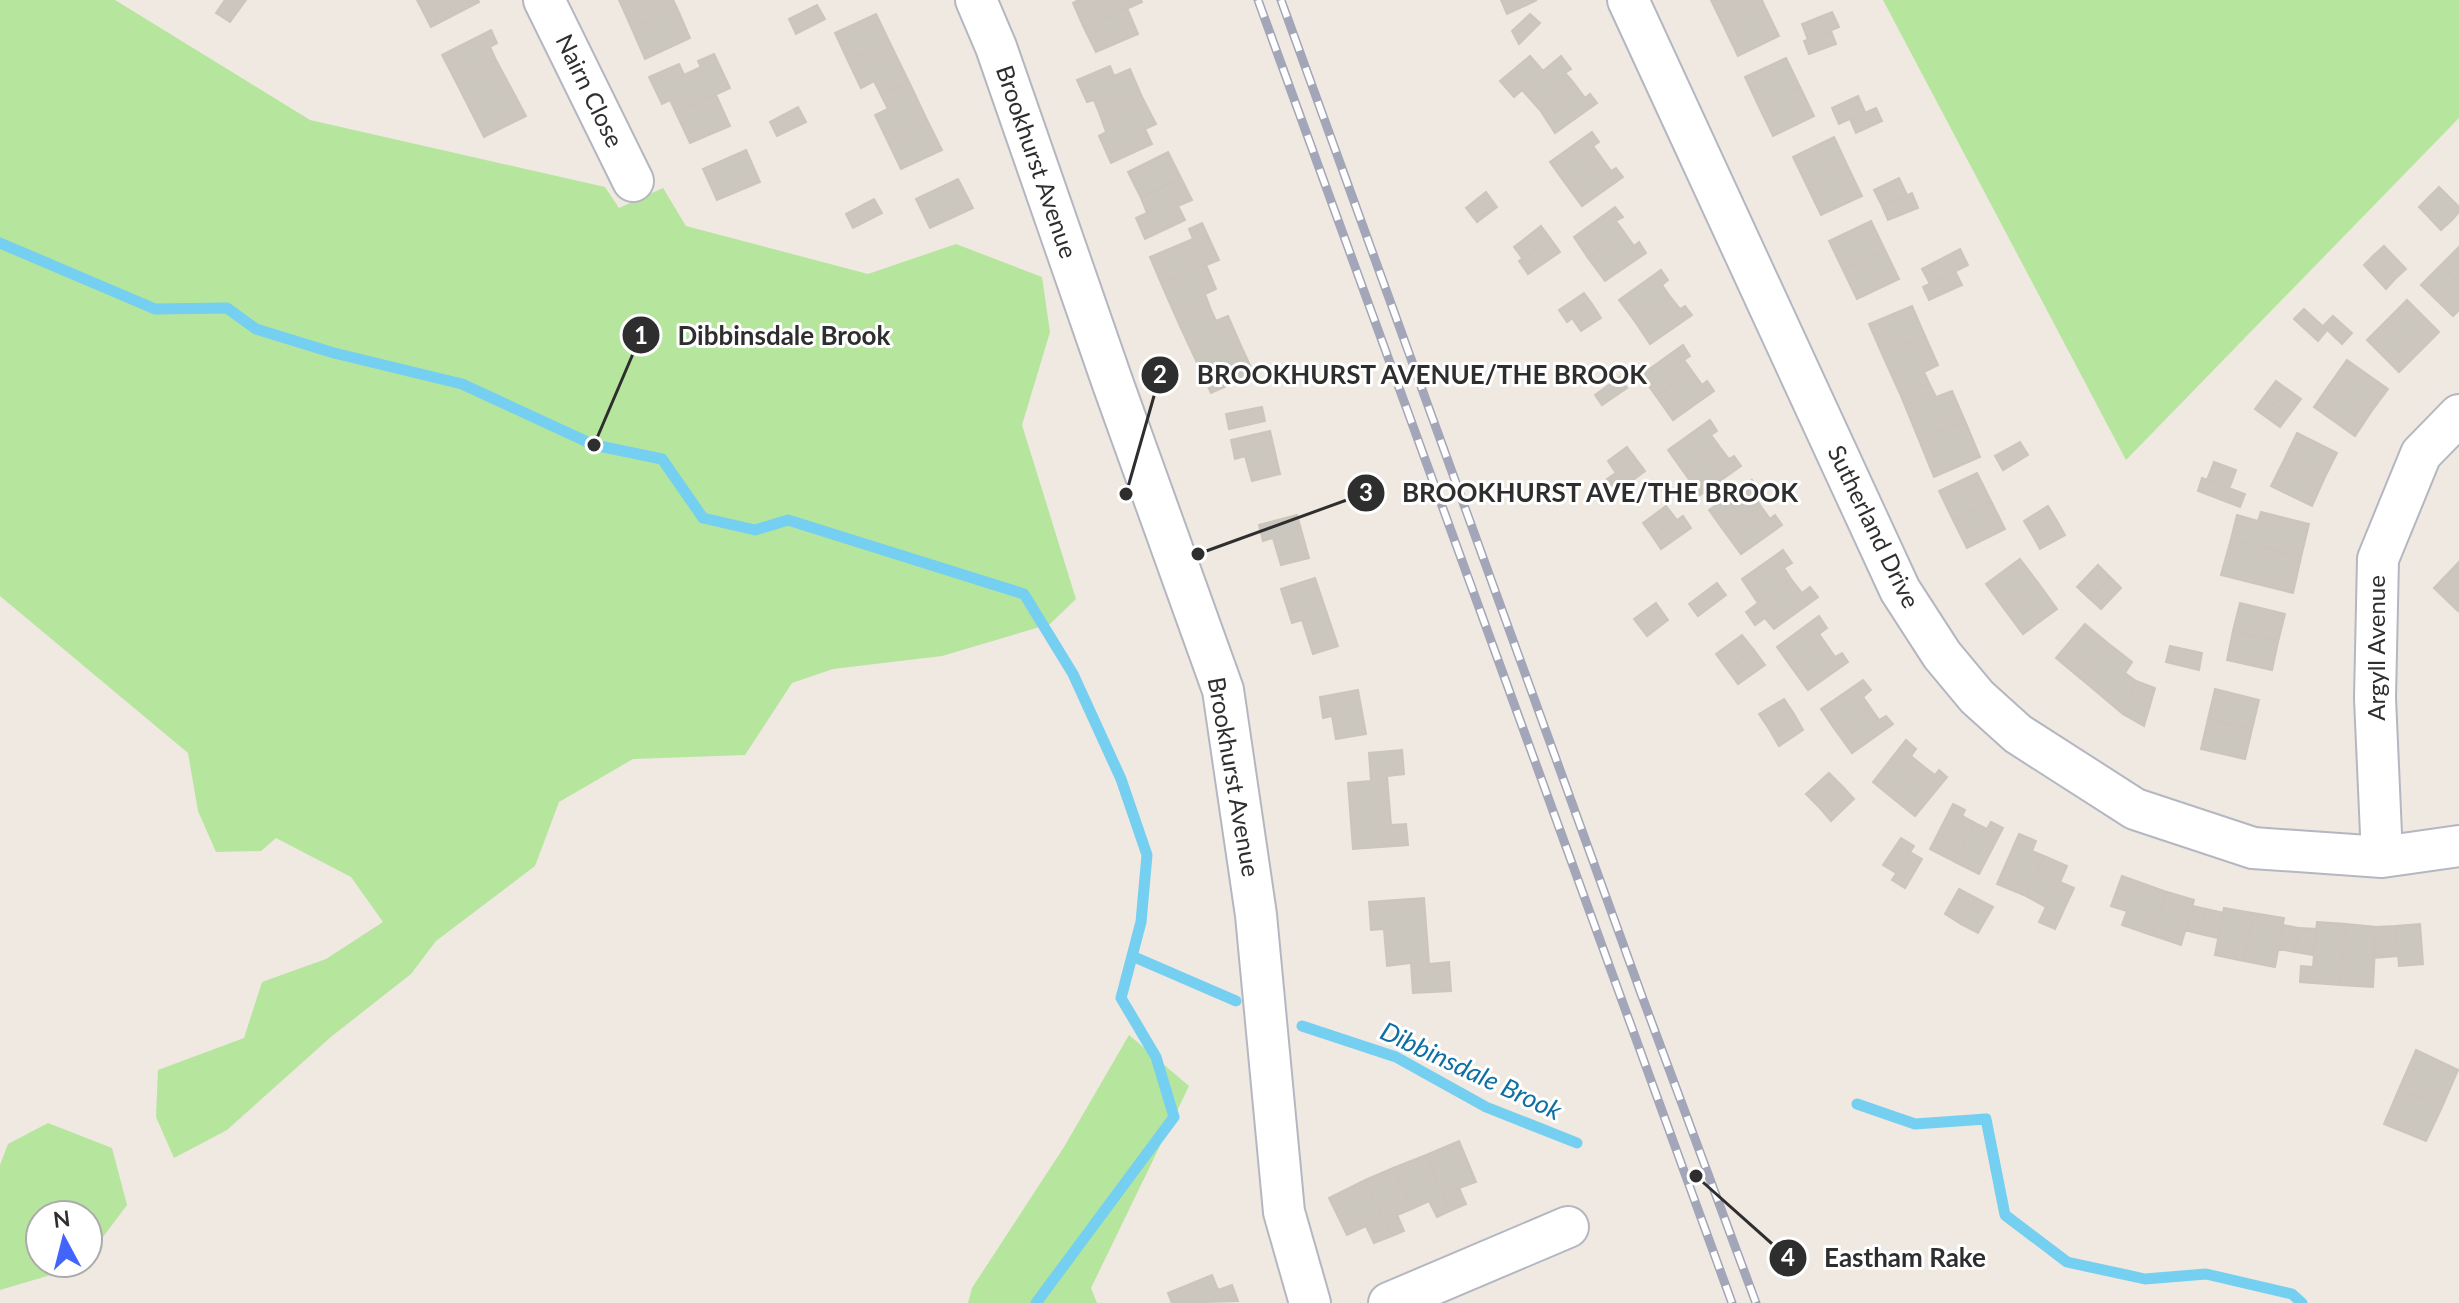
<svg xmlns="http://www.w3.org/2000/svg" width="2459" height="1303" font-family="Lato,sans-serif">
<rect width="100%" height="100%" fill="#efe9e1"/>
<path fill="#b6e59e" d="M0,0H115L310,120L605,187L619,208L663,188L686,226L868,274L956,244L1042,277L1050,332L1022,425L1076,599L1050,624L942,656L833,669L792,683L745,755L633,759L559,802L535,866L436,941L411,974L332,1036L227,1130L174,1158L156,1117L158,1070L244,1038L262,982L326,959L383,922L351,877L276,838L261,851L216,852L198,811L188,753L0,596Z
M1883,0H2459V118L2126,460Z
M1129,1035L1189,1086L1091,1288L1097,1303H968L972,1288L1064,1147Z
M48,1123L112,1148L127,1205L88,1257V1215H40V1263H84L81,1266L0,1290V1165L8,1144Z"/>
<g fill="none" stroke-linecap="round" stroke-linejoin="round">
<path stroke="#75cff0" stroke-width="11" d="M0,243L155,309L227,308L256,329L334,353L462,384L594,445L662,459L703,518L755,530L788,520L1024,594L1073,674L1121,779L1147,855L1141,922L1121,998L1156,1057L1174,1117L1036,1303
M1132,956L1236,1001
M1302,1026L1396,1057L1486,1107L1577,1143
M1857,1104L1915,1124L1986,1119L2005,1215L2067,1262L2145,1279L2206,1274L2292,1294L2302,1303"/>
</g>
<path fill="#cbc7bf" stroke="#cbc5ba" stroke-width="2" d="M225,0H246L230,22L216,13Z
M417,0H478L479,2L431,27Z
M619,0H673L677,8L632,29Z
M1079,0H1141L1142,2L1084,28L1073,3Z
M1501,0H1537L1507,14Z
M1711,0H1762L1765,7L1724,27Z
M817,5L825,19L796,34L789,19Z
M1765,7L1779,36L1738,56L1724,27Z
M677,8L690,38L645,59L632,29Z
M1127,8L1138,34L1096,52L1084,28Z
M1832,12L1839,27L1808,40L1802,24Z
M876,14L889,41L848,61L835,33Z
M1530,14L1540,23L1519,44L1512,31Z
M491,30L497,43L490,47L496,60L455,80L442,55Z
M1831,31L1836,44L1809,54L1804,41Z
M889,41L909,82L881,95L874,81L861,88L848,61Z
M714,54L730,88L676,113L670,100L662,104L649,77L679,64L684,75L701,67L698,61Z
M1530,56L1543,71L1561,56L1571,69L1565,73L1573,82L1540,110L1522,90L1514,97L1500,81Z
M1786,58L1800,87L1759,107L1745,77Z
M496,60L526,116L484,137L455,80Z
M1110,66L1114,76L1130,69L1142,97L1100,115L1094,100L1087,102L1077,80Z
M909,82L928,122L888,142L875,115L888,109L881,95Z
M1573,82L1585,98L1590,94L1597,103L1555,133L1540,110Z
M1800,87L1814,116L1773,136L1759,107Z
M716,95L730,126L690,143L676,113Z
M1858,96L1865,112L1839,124L1832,108Z
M1142,97L1156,124L1145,129L1152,144L1111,163L1099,136L1106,132L1100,115Z
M798,107L806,122L777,136L770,122Z
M1876,108L1882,121L1856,133L1850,119Z
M928,122L942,150L901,169L888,142Z
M1592,132L1599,142L1593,146L1601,157L1565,183L1550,162Z
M1834,137L1848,167L1807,186L1793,157Z
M746,150L760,182L717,200L703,169Z
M1168,152L1181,178L1141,198L1128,172Z
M1601,157L1611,171L1616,168L1623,177L1582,206L1565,183Z
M1848,167L1862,196L1821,215L1807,186Z
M1181,178L1192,200L1178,206L1185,220L1145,239L1136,218L1147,213L1141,198Z
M1899,178L1907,195L1882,206L1874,190Z
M958,179L973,208L930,228L916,199Z
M2439,187L2459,207V212L2452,220L2429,197Z
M1486,192L1497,207L1477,222L1466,208Z
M1912,193L1918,208L1888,220L1882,206Z
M2429,197L2452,220L2441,230L2419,207Z
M874,199L882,213L853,228L846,214Z
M1615,207L1623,217L1616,221L1624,232L1588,258L1574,237Z
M1871,221L1885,250L1843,270L1829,241Z
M1202,223L1219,260L1161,283L1150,257L1193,239L1189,229Z
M1541,226L1550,238L1523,259L1514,247Z
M1624,232L1634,246L1639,242L1646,253L1605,281L1588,258Z
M1550,238L1560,252L1528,274L1519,261Z
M2384,246L2406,269L2396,278L2374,255Z
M2459,247V282L2441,265Z
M1960,249L1968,265L1930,284L1922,269Z
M1885,250L1899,279L1857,299L1843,270Z
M2374,255L2396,278L2386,289L2364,265Z
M1206,265L1216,289L1205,294L1211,310L1179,324L1161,283Z
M2441,265L2459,282V310L2453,316L2421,285Z
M1661,270L1668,280L1662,285L1669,295L1634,320L1619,300Z
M1955,271L1962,285L1929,300L1923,287Z
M1584,293L1592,304L1567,322L1559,310Z
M1669,295L1680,309L1685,306L1692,315L1650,344L1634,320Z
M2407,300L2439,332L2419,352L2387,320Z
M1592,304L1601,318L1581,331L1572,318Z
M1912,306L1925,336L1882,354L1869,324Z
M2304,309L2327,330L2318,341L2294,319Z
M1211,310L1216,321L1228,316L1242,348L1199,367L1179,324Z
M2333,316L2352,333L2342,344L2323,326Z
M2387,320L2419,352L2399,372L2367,340Z
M1925,336L1938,365L1924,372L1929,383L1901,396L1882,354Z
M1683,345L1690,356L1684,360L1692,371L1656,396L1641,375Z
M1242,348L1254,374L1211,393L1199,367Z
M2347,360L2388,389L2371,412L2330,384Z
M1692,371L1702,385L1707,381L1714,391L1673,420L1656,396Z
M1620,377L1627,388L1602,405L1595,395Z
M2276,381L2301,399L2289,415L2264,397Z
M1929,383L1936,397L1952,391L1965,421L1919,440L1901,396Z
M2330,384L2371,412L2355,436L2314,407Z
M2264,397L2289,415L2280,427L2255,409Z
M1262,407L1265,421L1229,429L1226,414Z
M1710,420L1717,431L1711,435L1719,446L1683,471L1668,450Z
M1965,421L1980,457L1934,477L1919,440Z
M1270,431L1280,474L1252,481L1245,456L1235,459L1231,440Z
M2297,433L2337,453L2324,479L2284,460Z
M2020,442L2028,455L2003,470L1995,456Z
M1719,446L1729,459L1734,456L1741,466L1700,495L1683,471Z
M1627,447L1636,459L1616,473L1608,461Z
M1636,459L1645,471L1617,492L1607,479Z
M2284,460L2324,479L2312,506L2271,486Z
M2214,462L2236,470L2229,489L2207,480Z
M1977,473L1991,501L1953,520L1939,491Z
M2202,478L2245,494L2240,507L2198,491Z
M1752,480L1759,490L1753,494L1760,505L1724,531L1709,510Z
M1991,501L2005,529L1967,548L1953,520Z
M1760,505L1770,519L1775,515L1782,525L1741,554L1724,531Z
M1666,506L1677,520L1653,537L1643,523Z
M2048,506L2057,521L2033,536L2024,521Z
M2261,512L2309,524L2301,557L2231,539L2237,515L2258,521Z
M1297,515L1309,558L1281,565L1273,538L1263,541L1259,525Z
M1683,516L1691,528L1661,549L1653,537Z
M2057,521L2065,535L2040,549L2033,536Z
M2231,539L2301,557L2293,593L2221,575Z
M1783,550L1792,563L1784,568L1791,579L1758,603L1742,579Z
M2020,559L2039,584L2005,610L1986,584Z
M2459,562V610L2458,611L2434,588Z
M2098,565L2110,577L2090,599L2077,587Z
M2110,577L2121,588L2101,609L2090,599Z
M1315,578L1338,646L1313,654L1302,620L1292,623L1281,589Z
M1791,579L1802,593L1810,587L1818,597L1774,629L1765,618L1755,625L1746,612Z
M1717,583L1726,595L1698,616L1689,604Z
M2039,584L2057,609L2023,634L2005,610Z
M1656,603L1668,620L1647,636L1634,619Z
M2240,603L2285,614L2278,642L2233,631Z
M1819,616L1827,628L1819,634L1826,644L1792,668L1777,647Z
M2085,624L2109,644L2080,678L2056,658Z
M2233,631L2278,642L2272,670L2227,660Z
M1742,635L1754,650L1727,669L1716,654Z
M1826,644L1835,657L1842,653L1848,662L1808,690L1792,668Z
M2109,644L2132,662L2125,673L2136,681L2123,714L2080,678Z
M2170,646L2202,653L2199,670L2166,662Z
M1754,650L1765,665L1738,684L1727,669Z
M1863,680L1871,690L1863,697L1870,707L1836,731L1821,709Z
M2136,681L2155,688L2144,726L2123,714Z
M2215,689L2259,700L2252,729L2208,719Z
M1358,690L1366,734L1336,739L1332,716L1323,718L1320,697Z
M1784,699L1794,714L1769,729L1759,714Z
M1870,707L1879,720L1886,716L1893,724L1852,753L1836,731Z
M1794,714L1803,730L1779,746L1769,729Z
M2208,719L2252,729L2245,759L2201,749Z
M1906,740L1916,749L1911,756L1923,766L1895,800L1873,782Z
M1402,750L1404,774L1387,776L1391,825L1406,824L1408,845L1353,849L1348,783L1371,781L1369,753Z
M1923,766L1935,775L1939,770L1947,777L1915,816L1895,800Z
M1829,773L1842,786L1819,807L1806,794Z
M1842,786L1854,799L1831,821L1819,807Z
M1953,804L1965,810L1962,816L1975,823L1955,862L1930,849Z
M1991,822L2003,828L1979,874L1955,862L1975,823L1987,829Z
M2019,834L2036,841L2032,851L2044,856L2026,896L1997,884Z
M1901,838L1914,846L1896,873L1883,865Z
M1910,852L1922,859L1905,888L1892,880Z
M2044,856L2067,866L2060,882L2074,888L2055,929L2039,922L2046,907L2026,896Z
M2122,876L2167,892L2151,935L2122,925L2127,911L2111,906Z
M1959,889L1976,898L1961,924L1945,914Z
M2167,892L2194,900L2181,945L2151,935Z
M1424,898L1429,964L1449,962L1451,991L1413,993L1411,963L1387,966L1384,929L1371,930L1369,902Z
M1976,898L1993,907L1978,933L1961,924Z
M2193,906L2206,909L2200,934L2185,930Z
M2224,908L2253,913L2244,961L2215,955Z
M2206,909L2224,913L2218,938L2200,934Z
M2253,913L2284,918L2275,967L2244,961Z
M2317,922L2346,924L2340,985L2300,982L2301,966L2313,967Z
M2346,924L2376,927L2373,987L2340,985Z
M2420,924L2423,964L2399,966L2396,926Z
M2283,925L2299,928L2295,952L2279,949Z
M2396,926L2398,956L2374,958L2376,927Z
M2299,928L2317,929L2313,955L2295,952Z
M2416,1050L2458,1070L2442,1107L2399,1089Z
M2399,1089L2442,1107L2426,1141L2384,1124Z
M1459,1141L1476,1182L1459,1188L1466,1204L1450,1211L1426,1155Z
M1426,1155L1450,1211L1437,1217L1429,1201L1412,1209L1393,1168Z
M1393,1168L1412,1209L1397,1215L1404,1231L1392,1236L1365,1180Z
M1365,1180L1392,1236L1374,1243L1366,1226L1347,1235L1329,1198Z
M1212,1275L1218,1290L1232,1285L1238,1301L1172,1303L1168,1293Z"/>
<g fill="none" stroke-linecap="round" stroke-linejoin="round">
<g stroke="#b4b7c1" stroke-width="44">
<path id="minor" d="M544,0L633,181
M976,0L996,47L1113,384L1223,690L1256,915L1284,1212L1310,1303
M1628,0L1900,590L1942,655L1977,697L2018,734L2135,809L2253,848L2382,857L2459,846
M2382,857L2375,698L2378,559L2421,454L2459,415
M1389,1303L1568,1227"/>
</g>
<use href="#minor" stroke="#fff" stroke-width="40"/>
<g stroke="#a3a6b8" stroke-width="9">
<path id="rail" d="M1258,0L1732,1303
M1281,0L1643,999L1756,1303"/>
</g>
<use href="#rail" stroke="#fff" stroke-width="6" stroke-dasharray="18" stroke-linecap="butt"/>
</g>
<g text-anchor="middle" stroke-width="6" stroke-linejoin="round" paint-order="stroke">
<g font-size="24" fill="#2e2e2e" stroke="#fff">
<text transform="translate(589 91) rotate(64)" y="8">Nairn Close</text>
<text transform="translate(1036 162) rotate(71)" y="8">Brookhurst Avenue</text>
<text transform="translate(1873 527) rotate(64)" y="8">Sutherland Drive</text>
<text transform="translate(2377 648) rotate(-90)" y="8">Argyll Avenue</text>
<text transform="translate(1233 777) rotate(80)" y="8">Brookhurst Avenue</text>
</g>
<g font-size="26" font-style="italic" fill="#0d6fa3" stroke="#fff">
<text transform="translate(1471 1071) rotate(25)" y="9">Dibbinsdale Brook</text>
</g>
</g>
<path fill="none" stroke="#2e2e2e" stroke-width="3" d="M594 445L641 335M1126 494L1160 375M1198 554L1366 493M1696 1176L1788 1258"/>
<g fill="#2e2e2e" stroke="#fff" stroke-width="3">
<circle cx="594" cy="445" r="8"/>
<circle cx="1126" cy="494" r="8"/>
<circle cx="1198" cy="554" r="8"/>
<circle cx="1696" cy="1176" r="8"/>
<circle cx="641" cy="335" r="20"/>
<circle cx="1160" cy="375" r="20"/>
<circle cx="1366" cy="493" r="20"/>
<circle cx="1788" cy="1258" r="20"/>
</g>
<g font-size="24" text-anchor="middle" font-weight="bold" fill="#fff">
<text x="641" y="344">1</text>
<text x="1160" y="383">2</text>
<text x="1366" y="501">3</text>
<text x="1788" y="1266">4</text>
</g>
<g font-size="26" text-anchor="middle" font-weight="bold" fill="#2e2e2e" stroke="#fff" stroke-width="6" stroke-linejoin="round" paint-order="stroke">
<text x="784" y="345">Dibbinsdale Brook</text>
<text x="1422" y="384">BROOKHURST AVENUE/THE BROOK</text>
<text x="1600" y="502">BROOKHURST AVE/THE BROOK</text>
<text x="1905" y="1267">Eastham Rake</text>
</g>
<g transform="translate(64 1239) rotate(353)"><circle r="38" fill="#ffffff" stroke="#ababab" stroke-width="2"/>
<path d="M0-6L14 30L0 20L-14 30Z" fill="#4264fb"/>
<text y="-12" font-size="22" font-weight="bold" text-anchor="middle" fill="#2e2e2e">N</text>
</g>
</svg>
